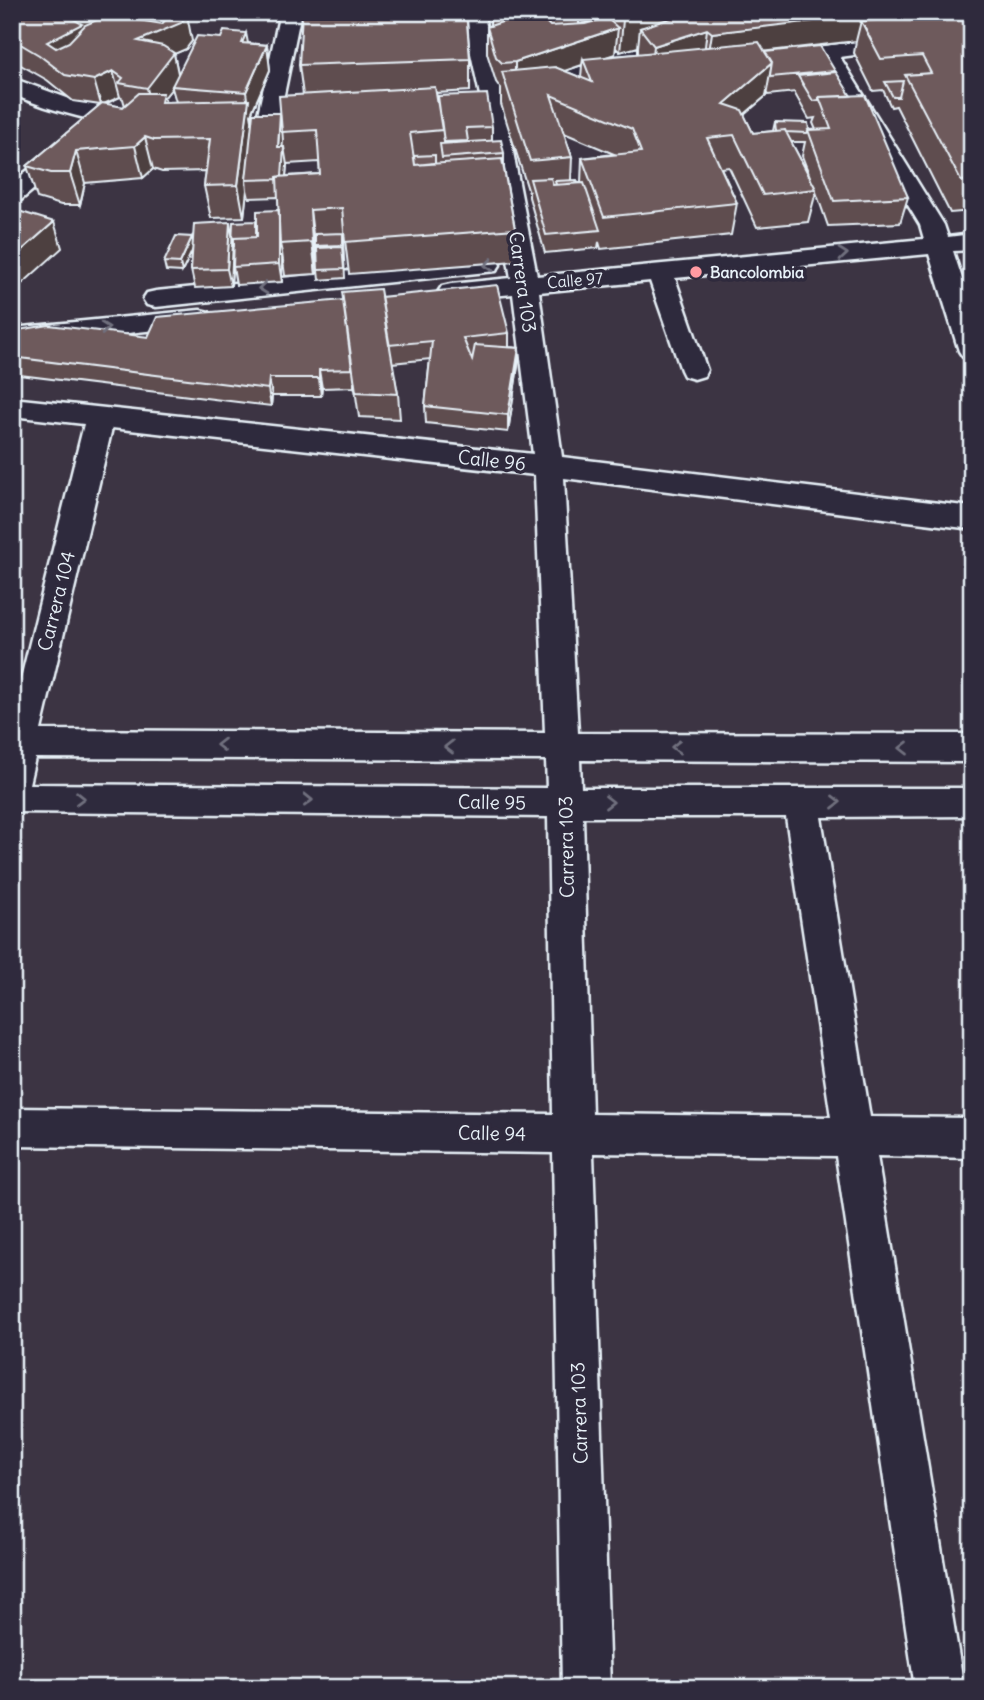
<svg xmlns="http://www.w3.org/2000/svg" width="984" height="1700" font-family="Delius,sans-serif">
<rect width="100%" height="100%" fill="#3c3443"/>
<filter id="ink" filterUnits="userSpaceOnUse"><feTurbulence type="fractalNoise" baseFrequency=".0143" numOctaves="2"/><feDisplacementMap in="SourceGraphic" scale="14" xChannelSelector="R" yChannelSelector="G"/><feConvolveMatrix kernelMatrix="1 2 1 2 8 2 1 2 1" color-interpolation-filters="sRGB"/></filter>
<g filter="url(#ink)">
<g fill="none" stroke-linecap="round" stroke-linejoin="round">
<g stroke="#e8f1f8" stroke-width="5">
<path id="street" d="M280,12H301L279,119L276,124H260L257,119Z
M462,12H483L502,95L537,276L924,239L920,225L820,60L777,66L769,64L766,59L769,54L777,52L972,27V39L840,57L944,225L948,237L972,234V250L953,251L972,309V360L963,357L959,351L929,254L675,278L707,370L704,376L694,379L684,376L681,370L650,281L539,292L562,457L972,507V529L564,478L578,733L972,734V762L580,760L581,788H972V816L821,817L870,1117L972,1118V1158L877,1156L964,1688H915L836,1156L593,1153L610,1688H562L553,1153L12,1146V1108L553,1114L548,817L12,812V715L84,424L12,416V398L533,454L513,294L451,300L442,298L438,292L442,286L451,284L511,278L480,95ZM112,428L535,475L545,733L41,730ZM35,758L546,760L547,788L29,784ZM583,817H786L831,1117L592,1114Z
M735,12H767L764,16L641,57L540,94H524L521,89L524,84L625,47Z
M12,78L78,102L141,111L149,113L152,118L149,123C116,131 43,108 12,94Z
M68,142L76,144L80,149L76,154L21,200L12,202V183L60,144Z
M487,257L496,259L500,265L496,271L156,307L147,305L143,299L147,293L156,291Z
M200,310L209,312L213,318L209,324L12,346V328Z"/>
</g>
<use href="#street" fill="#2f2a3d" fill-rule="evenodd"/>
</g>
<path fill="#5f4d4f" stroke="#e8f1f8" stroke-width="2" fill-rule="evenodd" d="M134,12H149L150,22L192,41L186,49L174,54L178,73L248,43L267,45L270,70L251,114L252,122L280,113L303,95L299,65L467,18L470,59V91L436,93L439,109L438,96L492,127V141L504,153V168L515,229V261L349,274L345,240H343L345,278L319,280L315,242H314L316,274L285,276L282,253V282L236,285L233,267V248L231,286L195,288L191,270L192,250L182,272L166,271L164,262L192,237L193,242L233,236L257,226L279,210L278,197L249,198L247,190L244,217L211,218L204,186L206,171L162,172L153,169L143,178L85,183L80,205H61L37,198L27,166L100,105L73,101L47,80L12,60V14L119,17L131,19ZM172,88L176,102H165L164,98ZM120,97L123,99L125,106L123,107L105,104ZM319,162L320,174L286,176L287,164Z
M490,12H579V24L600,19L601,12H972V211L950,213L896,106L891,107L883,90L873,91L854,53L856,41L780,50L835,71L834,73L908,197L900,223L828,226L816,192L808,222L757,227L729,167L721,168L737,203L731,235L601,249L599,242L598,248L545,253L529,197V193L501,104V89L496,82L487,53V27L490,26ZM638,47V54L609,56L615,54L616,48L620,52ZM582,65L581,78L565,71ZM795,92V94L809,119L815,118L813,123L816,130H809L775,122L773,131L753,133L744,115L766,96L767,94L768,95ZM564,133L614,154L582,158L581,183H578L571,180L572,157ZM791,142H805L802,156L811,179Z
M381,297L509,333V347L519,348L518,366L508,432L426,423L425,406L430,359L392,363L398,394L400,419L359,417L354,382V387L322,388L321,396H272L271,406L12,374V331L148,337Z"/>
<path fill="#4d3f40" stroke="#e8f1f8" stroke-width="2" d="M72,12H118L119,18L89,50L54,67L47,42L66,15Z
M148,12L150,20L144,38L141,29Z
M649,12H748L640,28L638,47L620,52L623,20Z
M877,12L872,31L861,21L856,41L708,58L712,33Z
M889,12H972V22L884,33Z
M187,15L192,41L186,49L174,54L179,78L172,86V88L164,98L170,125L153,113L147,88L138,41Z
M618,28L615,54L585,64L583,59L582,65L515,88V62Z
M707,29L704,55L651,72L654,46Z
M246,33L251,59L242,43Z
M267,45L270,70L251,114L254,132L246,180L247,190L244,217L238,185L248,106L246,92Z
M772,63L766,96L719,136L724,104Z
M113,71L120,97L101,105L94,80Z
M281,113L283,141L281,165L278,147Z
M145,137L153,169L143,178L135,146Z
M284,147L287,165L284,197L281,179Z
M76,151L85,183L80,205L70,173Z
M279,210L280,244L282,253V282L279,264Z
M310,210L314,242L316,274L312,242Z
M54,222L62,248L12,293V259Z
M230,222L233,240L231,286L227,269Z
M192,237L194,247L182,272L180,263Z
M519,348L518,366L508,432V415Z
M319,370L322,388L321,396L319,378Z
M269,378L272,396L271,406L268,389Z"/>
<path fill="#6e5a5c" stroke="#e8f1f8" stroke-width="2" d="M16,12H72L66,15L82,24L47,42L56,48L69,42L85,25L108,15L162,24L171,13L187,15L181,23L138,41L163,46L174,53L147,88L119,83L123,78L113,71L94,80L65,75L39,55L12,39V14Z
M134,12H148L145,21L131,19Z
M302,12H466L470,59L299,65Z
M532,12H543L545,21L550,26L585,24L607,18L618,28L515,62L502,63L496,57L487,27Z
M615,12H649L623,20Z
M690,12H875L874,14L712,33L707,29L654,46L640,28Z
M972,14V180L961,181L905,75L931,73L922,56L881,59L861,21Z
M224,31L246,33L242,43L267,45L246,92L172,86L197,36L221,38Z
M759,42L772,63L724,104L742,110L753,133L785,130L816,189L763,195L734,135L707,138L737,203L604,217L582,158L641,152L632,129L551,95L572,157L530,161L502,72L555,67L592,82L583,59Z
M820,46L835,71L771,77L770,76L772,63L765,52Z
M836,72L851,96L819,97V100L813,101L798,76Z
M903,81L899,97H893L885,82Z
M435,87L442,130L410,133L415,165L502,159L515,229L345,242L342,208L310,210L312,242L280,244L277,177L320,174L317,130L282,132L279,96Z
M139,93H163L161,102L249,100L238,185L204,186L210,139L154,140L145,137L135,146L76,151L70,173H51L27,166L102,103L123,107Z
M487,94L492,127L466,128L468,141L444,142L438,96Z
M865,95L908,197L834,201L808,130L831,129L819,97Z
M253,113H280L278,147H284L282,176L277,177V179L246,180Z
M775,122L808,123L809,130L807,133L786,132L785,130L776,131Z
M501,140L504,153L442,158L440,144Z
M435,155V163L415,165L414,156Z
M551,178L553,185L584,183L600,230L546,235L530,179Z
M577,180L578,183L556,185L555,181Z
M12,209L54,222L12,259Z
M279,210V264L233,267L234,238L257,237V211Z
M256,221V237L234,238V246H232L233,222Z
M230,222L227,269L191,270L194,224Z
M343,233V245L315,246V234Z
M176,236L192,237L180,263L164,262Z
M342,247L344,269L318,270L317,248Z
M497,285L509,333L463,338L472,360L475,345L519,348L508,415L425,406L432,341L389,345L381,297Z
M380,289L398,394L356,392L342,292Z
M343,300L352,369L319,370V378H269L268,389L12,357V331L49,325L148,337L157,317Z"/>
<defs><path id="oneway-chevron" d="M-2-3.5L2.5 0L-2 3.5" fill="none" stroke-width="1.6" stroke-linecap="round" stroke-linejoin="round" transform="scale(1.75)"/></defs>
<g stroke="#70707e">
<use href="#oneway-chevron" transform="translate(843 254) rotate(-5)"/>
<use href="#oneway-chevron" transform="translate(489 265) rotate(174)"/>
<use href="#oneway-chevron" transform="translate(263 288) rotate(174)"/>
<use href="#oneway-chevron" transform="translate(105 328) rotate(-6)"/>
<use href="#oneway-chevron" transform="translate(221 745) rotate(-180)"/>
<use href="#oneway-chevron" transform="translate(449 747) rotate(-180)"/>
<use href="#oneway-chevron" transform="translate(676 747) rotate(-180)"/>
<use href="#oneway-chevron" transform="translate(904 748) rotate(-180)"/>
<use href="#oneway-chevron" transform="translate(80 798) rotate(1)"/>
<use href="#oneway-chevron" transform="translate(308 800) rotate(1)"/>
<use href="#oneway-chevron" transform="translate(609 802)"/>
<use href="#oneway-chevron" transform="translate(836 802)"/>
</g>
</g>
<circle fill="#ff9aa2" stroke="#2f2a3d" stroke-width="2.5" cx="696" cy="272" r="7"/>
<g text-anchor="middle" stroke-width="7" stroke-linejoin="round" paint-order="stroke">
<g font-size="16" font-weight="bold" fill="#e8f1f8" stroke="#2f2a3d" text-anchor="start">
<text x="710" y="278">Bancolombia</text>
</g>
<g font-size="16" fill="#e8f1f8" stroke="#2f2a3d">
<text transform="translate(575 280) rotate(-5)" y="6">Calle 97</text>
</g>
<g font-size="19" fill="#e8f1f8" stroke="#2f2a3d">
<text transform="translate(523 282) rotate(82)" y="7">Carrera 103</text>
<text transform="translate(492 460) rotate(6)" y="7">Calle 96</text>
<text transform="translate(56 601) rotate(-76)" y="7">Carrera 104</text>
<text transform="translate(492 802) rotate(1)" y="7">Calle 95</text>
<text transform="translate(566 847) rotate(-91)" y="7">Carrera 103</text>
<text transform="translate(492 1133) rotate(1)" y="7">Calle 94</text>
<text transform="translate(579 1413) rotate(-92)" y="7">Carrera 103</text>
</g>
</g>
<rect width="984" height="1700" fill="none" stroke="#2f2a3d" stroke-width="42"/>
<rect x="21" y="21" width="942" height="1658" fill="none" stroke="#e8f1f8" stroke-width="2.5" filter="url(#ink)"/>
</svg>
